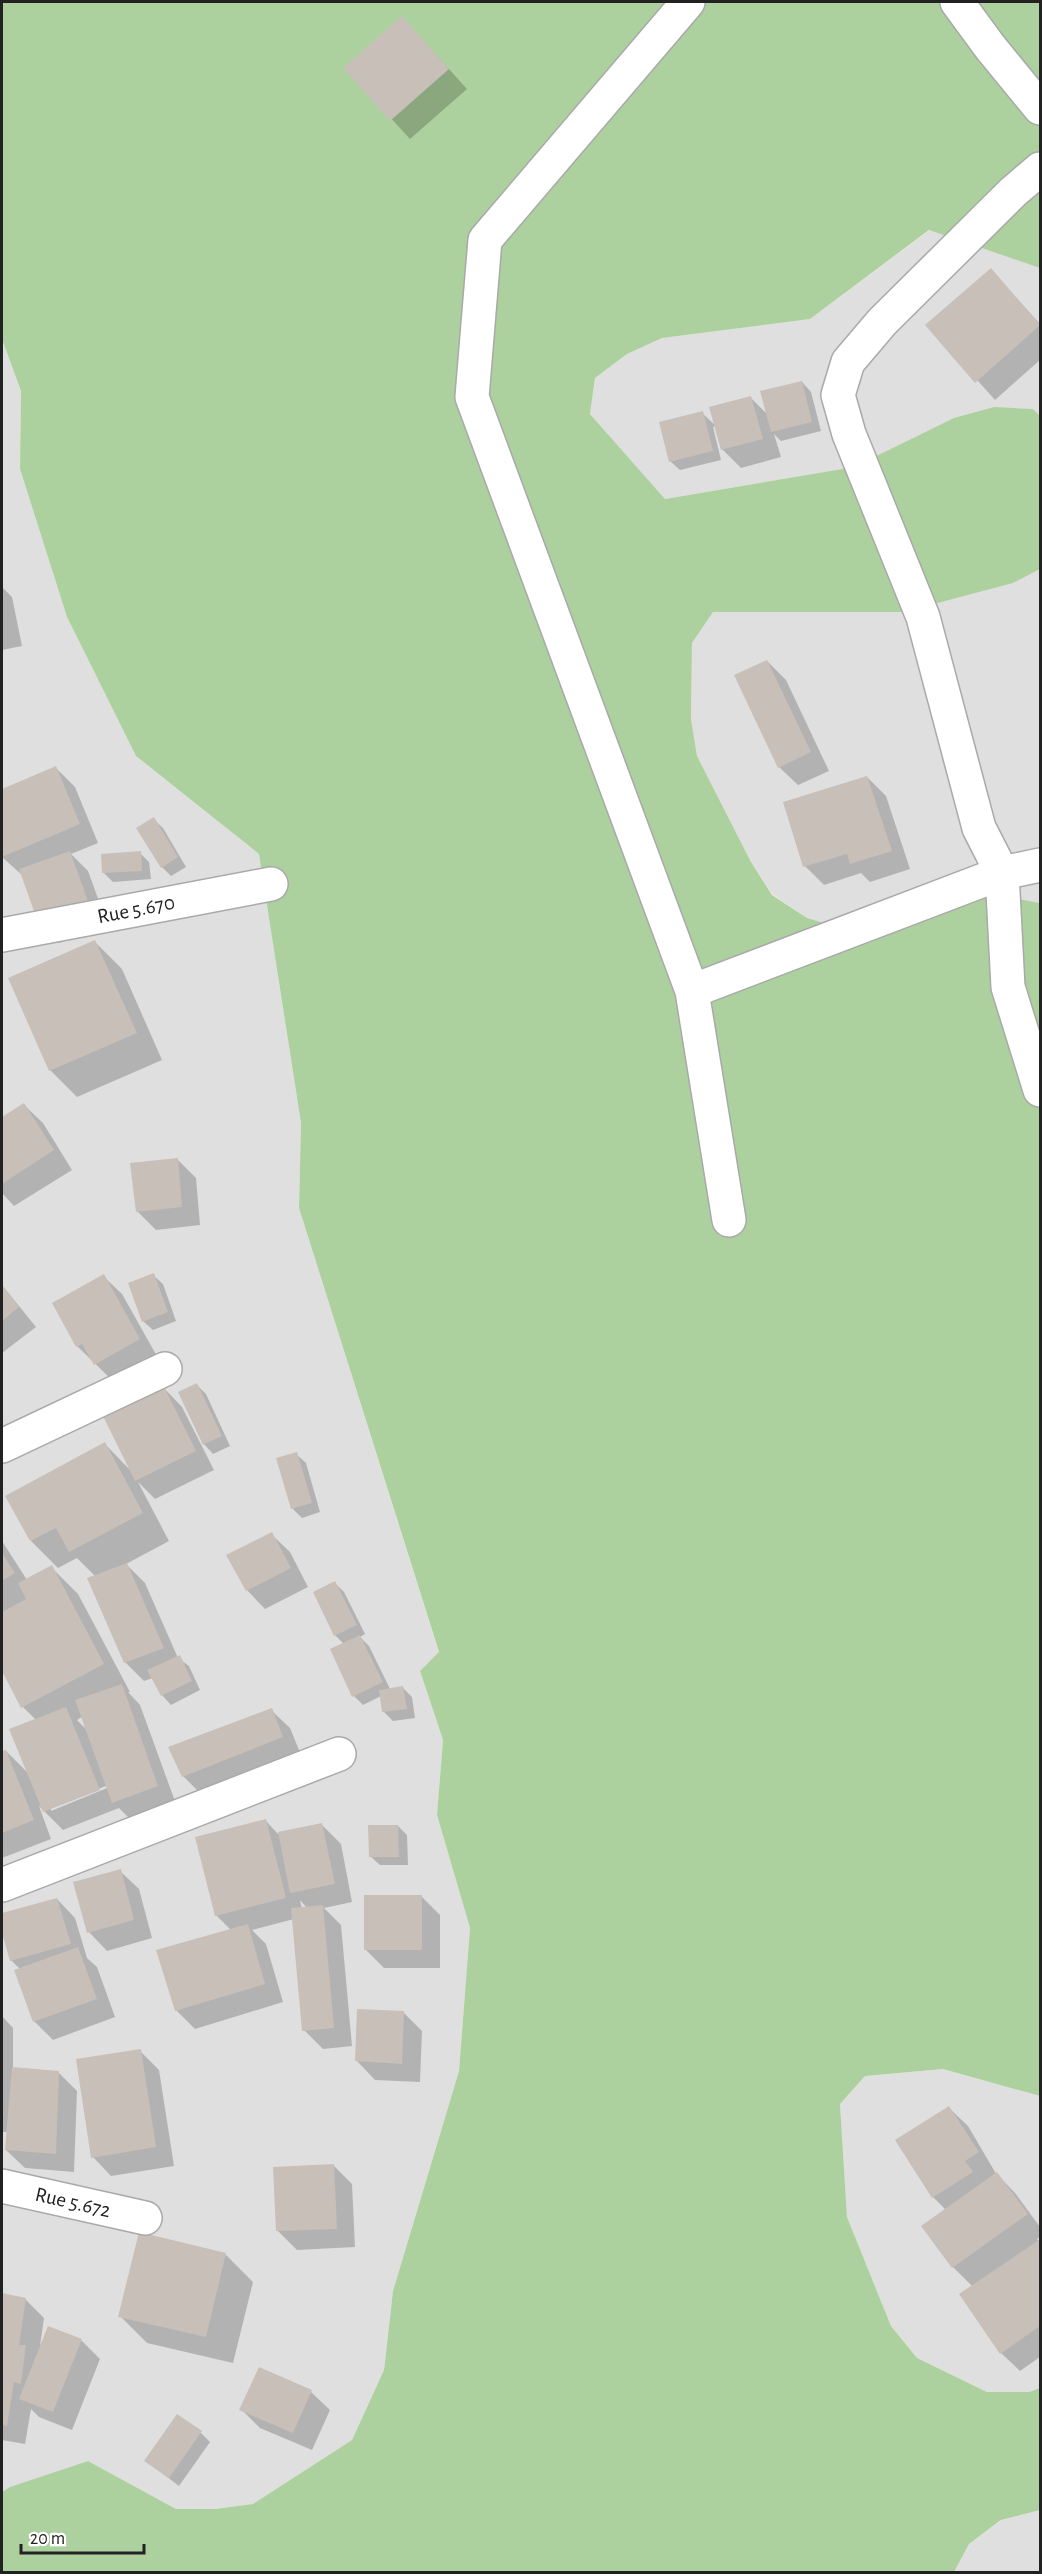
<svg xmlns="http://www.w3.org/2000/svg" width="1042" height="2574" font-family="'Alegreya Sans',sans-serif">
<rect width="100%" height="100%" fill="#f2efe9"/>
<path fill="#e0dfdf" d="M930,230L1040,268V416L1033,409L854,467L665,499L590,414L595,378L627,354L662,338L810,319Z
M2,339L21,391L20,469L67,617L136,756L259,854L301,1123L299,1208L439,1653L420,1671L443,1740L437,1815L470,1928L459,2071L393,2291L384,2370L352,2440L253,2504L215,2509H176L88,2461L2,2492Z
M1040,569V903L991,894L845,929L807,918L772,894L751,862L697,756L691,719L692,643L713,612H904L1012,583Z
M943,2069L1040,2096V2388L1029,2392H987L917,2358L891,2326L847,2217L840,2104L865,2076Z
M1040,2510V2572H954L969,2544L1002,2520Z"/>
<path fill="#add19e" d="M2,2H1040V268L929,230L810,319L662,338L627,354L595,378L590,414L665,499L854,467L954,418L994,407L1033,409L1040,416V569L1013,583L904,612H713L692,643L691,719L697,756L751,862L772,895L807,918L845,929L991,894L1040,903V2096L943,2069L865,2076L840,2104L847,2217L891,2326L917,2358L987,2392H1029L1040,2388V2510L1001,2520L969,2544L954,2572H2V2492L10,2487L88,2461L176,2509H215L253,2504L352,2440L384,2370L393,2291L459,2071L470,1928L437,1815L443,1740L420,1671L439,1652L299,1208L301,1123L259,854L136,756L67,617L20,469L21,391L2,339Z"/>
<path fill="#0003" fill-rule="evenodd" d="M420,37L467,89L410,139L345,68Z
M991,270L1040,324V360L995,400L928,325Z
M802,382L811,392L821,431L781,441L774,434L781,457L741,468L722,449L716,426L713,427L721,460L680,470L670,461L702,413L716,426L751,398L767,414Z
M2,587L12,597L22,646L2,650Z
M767,661L786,680L829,771L798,785L779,767Z
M56,768L75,787L98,843L71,854L88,871L108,926L59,943L40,924L22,875L2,857V791Z
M867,777L886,796L910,869L870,882L861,873L824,885L805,866Z
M153,819L163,828L186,867L171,876L162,867Z
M140,853L149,862L151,879L113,882L104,873Z
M95,942L122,969L162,1060L77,1097L50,1070Z
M24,1105L43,1123L72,1170L14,1206L2,1193V1119Z
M177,1159L196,1178L200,1225L156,1230L137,1211Z
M153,1275L163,1284L176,1321L153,1330L143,1321Z
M103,1276L122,1294L158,1358L114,1382L77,1346Z
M2,1285L36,1327L2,1353Z
M197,1385L206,1394L230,1446L213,1454L204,1444Z
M164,1388L182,1407L214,1470L155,1499L138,1482L169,1541L126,1564L145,1583L178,1658L189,1666L200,1690L171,1705L162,1695L153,1678L144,1681L125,1662L95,1576L77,1558L58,1568L31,1541L105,1444L131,1471Z
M296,1454L306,1463L320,1512L302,1518L293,1509L278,1459Z
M271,1534L290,1552L308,1587L265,1609L247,1590Z
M2,1541L27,1580L51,1567L78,1594L130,1692H128L140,1705L176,1804L132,1821L119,1808L63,1830L39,1806L51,1839L2,1858V1753L6,1751L29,1774L36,1720L23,1707L2,1668ZM82,1717L87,1730L77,1720ZM106,1786L107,1788L51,1811V1807Z
M335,1583L344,1592L365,1634L360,1637L369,1646L390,1689L403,1688L412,1697L415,1718L393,1721L383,1711L381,1696L363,1705L354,1696L344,1644L335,1635Z
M271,1710L290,1728L301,1755L202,1795L183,1776Z
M266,1821L278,1834L322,1825L341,1844L352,1902L324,1908L341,1925L352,2046L323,2049L304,2030L294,1919L252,1930L266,1944L283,2002L195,2029L176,2010L231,1930L216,1915ZM300,1900L307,1908L302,1909Z
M398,1826L407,1835L408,1865H380L370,1856Z
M120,1871L139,1889L152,1938L107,1951L89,1932Z
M421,1896L440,1915V1968H384L366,1950Z
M57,1899L75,1918L87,1958L97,1967L115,2017L53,2040L34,2021L20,1969L11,1960L2,1928V1915Z
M403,2012L422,2031L420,2082L375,2080L357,2061Z
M2,2016L13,2028V2069L58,2072L77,2091L74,2172L25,2168L6,2150L8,2132H2Z
M140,2051L159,2070L174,2166L111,2176L93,2157Z
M949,2108L968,2126L995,2172L1015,2193L1040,2227V2237L1037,2239L1040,2243V2357L1020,2371L1001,2353L973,2287L953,2267L923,2226L946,2210L933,2197Z
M333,2165L352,2184L355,2247L297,2250L278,2231Z
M226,2255L253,2282L233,2363L147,2343L120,2316Z
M2,2295L25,2299L44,2318L40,2346L49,2328L82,2341L100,2359L72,2430L39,2417L31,2409L25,2444L2,2440Z
M311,2392L330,2410L312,2450L260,2428L241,2409Z
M201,2433L210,2442L179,2486L146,2461Z"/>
<path fill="#c7bfb8" d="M402,16L449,69L390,121L343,68Z
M991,268L1040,325L975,383L925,325Z
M802,381L812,422L771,432L760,391Z
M751,396L763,439L721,450L709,407Z
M703,411L713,451L669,462L659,422Z
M767,660L811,752L778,768L734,675Z
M56,766L80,824L2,857V789Z
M867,776L892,851L850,864L847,854L803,867L783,802Z
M154,817L178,857L161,868L136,828Z
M70,851L90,907L39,925L19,869Z
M141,851L142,871L102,873L101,854Z
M95,940L137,1033L49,1071L8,978Z
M24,1103L54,1150L2,1184V1117Z
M178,1158L182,1207L136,1212L130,1163Z
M154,1273L168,1312L142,1322L128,1283Z
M104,1274L140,1339L94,1365L82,1344L76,1347L52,1303Z
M2,1285L19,1307L2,1321Z
M197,1383L222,1436L203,1445L178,1392Z
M164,1387L196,1451L135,1481L103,1416Z
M105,1442L143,1513L69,1552L56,1528L30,1541L5,1496Z
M297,1452L312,1503L291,1509L276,1458Z
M272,1532L291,1568L246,1591L226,1555Z
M2,1553L15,1573L2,1581Z
M127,1563L164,1648L124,1663L87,1578Z
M52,1565L104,1664L21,1708L2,1671V1612L26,1599L18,1583Z
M335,1581L357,1625L334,1636L313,1592Z
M360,1635L383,1682L352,1697L330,1649Z
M180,1655L192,1681L161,1696L147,1670Z
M122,1684L158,1786L112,1803L75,1700Z
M403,1686L407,1709L382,1712L379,1690Z
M66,1707L100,1790L43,1812L9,1729Z
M272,1708L283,1737L182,1777L168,1747Z
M6,1750L34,1820L2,1833V1751Z
M266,1819L286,1898L215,1916L195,1837Z
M322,1823L335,1884L290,1893L278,1832Z
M368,1825H398L399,1857H369Z
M121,1869L134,1920L87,1933L73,1882Z
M364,1895H422V1950H364Z
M57,1898L71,1944L10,1961L2,1933V1913Z
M323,1905L334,2028L302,2031L291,1908Z
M248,1924L265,1984L175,2011L156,1950Z
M78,1947L97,1999L33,2022L14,1970Z
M357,2009L404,2011L402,2064L355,2061Z
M141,2049L156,2147L91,2158L76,2059Z
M12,2067L59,2071L56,2154L5,2150Z
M949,2106L979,2152L965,2161L973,2172L932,2198L895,2140Z
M334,2164L337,2229L276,2231L273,2167Z
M997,2172L1028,2214L952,2268L921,2226Z
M139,2232L226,2253L206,2337L118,2317Z
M1039,2240L1040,2326L1000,2354L959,2294Z
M2,2293L26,2298L19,2345H26L21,2384L14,2382L7,2426L2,2425Z
M48,2326L82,2339L53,2412L19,2399Z
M259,2367L312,2390L293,2433L239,2410Z
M177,2414L202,2431L169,2478L144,2461Z"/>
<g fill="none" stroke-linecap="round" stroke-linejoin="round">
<g stroke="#a9a9a9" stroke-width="36">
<path id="minor" d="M688,2L485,240L472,397L692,991L729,1220
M957,2L990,47L1040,108
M1040,169L1013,192L882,322L848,362L838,395L849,434L923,617L979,828L1002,873L1040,865
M2,935L271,884
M692,991L1002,873L1008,987L1040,1090
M2,1446L165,1369
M2,1885L339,1754
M2,2186L145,2218"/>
</g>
<use href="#minor" stroke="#fff" stroke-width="33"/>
</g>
<g text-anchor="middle" stroke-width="6" stroke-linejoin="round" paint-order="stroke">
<g font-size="21" fill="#222" stroke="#fff">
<text transform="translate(136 909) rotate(-11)" y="7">Rue 5.670</text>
<text transform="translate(73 2202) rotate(13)" y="7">Rue 5.672</text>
</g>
</g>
<rect width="1042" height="2574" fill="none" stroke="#222222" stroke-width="6"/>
<path d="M21 2544v9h123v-9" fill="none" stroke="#222222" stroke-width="3"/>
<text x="30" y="2544" font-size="18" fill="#222222" stroke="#ffffff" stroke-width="4.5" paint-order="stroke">20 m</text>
</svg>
